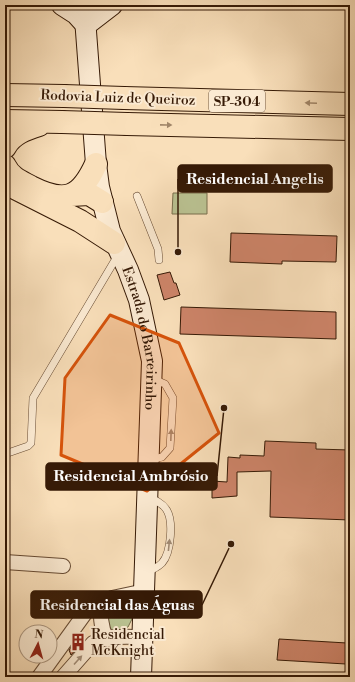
<svg xmlns="http://www.w3.org/2000/svg" width="355" height="682" font-family="'Libre Bodoni',serif">
<rect width="100%" height="100%" fill="#f9dfba"/>
<filter id="stains"><feTurbulence type="fractalNoise" baseFrequency=".005" numOctaves="4"/><feColorMatrix values="0 0 0 0 .2 0 0 0 0 .09 0 0 0 0 .02 0 0 0 .5 -.17"/></filter>
<radialGradient id="worn" r=".72"><stop offset=".6" stop-color="#630" stop-opacity="0"/><stop offset="1" stop-color="#630" stop-opacity=".3"/></radialGradient>
<path fill="#bac292" stroke="#786e4c" d="M173,193H207V214H172Z
M118,604L130,605L132,619L128,627L120,631L110,630L107,619L113,608Z"/>
<path fill="#cd8469" stroke="#361a06" d="M231,233L337,236L336,262L282,261V264L230,262Z
M170,272L174,283H176L180,295L164,300L157,275Z
M181,307L336,312V339L180,334Z
M265,441L316,443V449L350,450V520L270,517L271,471L237,472V496L212,498V481L227,482L228,457L240,458V455L264,456Z
M80,634L85,639L71,655L69,650Z
M279,639L347,643L346,664L277,660Z"/>
<g fill="none" stroke-linecap="round" stroke-linejoin="round">
<g stroke="#674b33" stroke-width="8">
<path id="service" d="M137,196L158,249L159,260
M5,454L28,446L31,443L33,398L118,255
M151,460L162,457L170,448L173,398L165,384L153,379
M146,572C152,570 157,568 162,563C171,553 174,520 166,509C162,503 155,500 148,497"/>
</g>
<g stroke="#674b33" stroke-width="16">
<path id="minor" d="M5,562L63,566
M103,602C100,615 100,626 107,639
M39,677L86,612L112,598L145,591
M63,677L93,643C108,635 126,637 143,637"/>
</g>
<g stroke="#361a06" stroke-width="22">
<g id="secondary">
<path d="M62,5L76,14L86,25"/>
<path id="s1" d="M84,5L96,164L99,187L110,231L128,270L139,300L152,361L141,677"/>
<path d="M86,25L112,5"/>
</g>
</g>
<g stroke="#361a06" stroke-width="24">
<path id="motorway" d="M5,95L64,96
M124,98L350,104
M5,121L62,122
M127,124L350,129
M5,147C12,134 26,129 39,125
M5,166C11,178 20,181 31,187C65,204 80,199 96,164
M5,183L80,221L114,243
M71,195L89,194L102,202"/>
</g>
<use href="#service" stroke="#fbead2" stroke-width="7"/>
<use href="#minor" stroke="#fbead2" stroke-width="14"/>
<use href="#secondary" stroke="#fbead2" stroke-width="20"/>
<use href="#motorway" stroke="#f9dfba" stroke-width="22"/>
<g stroke="#361a06" stroke-width="24" stroke-linecap="butt">
<path id="motorway-bridge" d="M64,96L124,98
M62,122L127,124"/>
</g>
<use href="#motorway-bridge" stroke="#f9dfba" stroke-width="22"/>
</g>
<defs><path id="oneway-solid" d="M-6-.8H1V-3.2L6.5 0L1 3.2V.8H-6Z"/></defs>
<g fill="#a18669">
<use href="#oneway-solid" transform="translate(311 103) rotate(-178)"/>
<use href="#oneway-solid" transform="translate(166 125) rotate(1)"/>
</g>
<g fill="#a28c76">
<use href="#oneway-solid" transform="translate(171 435) rotate(-88)"/>
<use href="#oneway-solid" transform="translate(169 545) rotate(-84)"/>
<use href="#oneway-solid" transform="translate(78 660) rotate(-48)"/>
</g>
<path fill="#d6530b" fill-opacity="0.2" stroke="#d6530b" stroke-width="3" stroke-linejoin="round" d="M110,315L179,343L219,433L147,491L61,455L65,378Z"/>
<defs>
<g id="building-bare" transform="scale(1.38)"><path d="M-4-6H4V6H1V3H-1V6H-4ZM-2.5-4.3h1.7v1.8h-1.7ZM.8-4.3h1.7v1.8H.8ZM-2.5-1h1.7V.8h-1.7ZM.8-1h1.7V.8H.8Z" fill="#8f2418" stroke="#fbead2" stroke-width="2.5" paint-order="stroke"/></g>
</defs>
<g fill-rule="evenodd">
<use href="#building-bare" x="78" y="642"/>
</g>
<g text-anchor="middle" stroke-width="4" stroke-linejoin="round" paint-order="stroke">
<rect fill="#fbead2" stroke="#715843" stroke-width="1" x="209" y="90" width="56" height="22" rx="3"/>
<g font-size="13" font-weight="bold" fill="#361a06">
<text x="237" y="106">SP-304</text>
</g>
<g font-size="14" fill="#361a06" stroke="#fbead2">
<text transform="translate(118 97) rotate(2)" y="5">Rodovia Luiz de Queiroz</text>
<text dy="5" stroke="none"><textPath href="#s1" startOffset="341">Estrada do Barreirinho</textPath></text>
</g>
<g font-size="14" fill="#361a06" stroke="#fbead2" text-anchor="start">
<text x="91" y="639">Residencial<tspan x="91" dy="16">McKnight</tspan></text>
</g>
</g>
<path fill="none" stroke="#361a06" stroke-width="1.5" d="M178 252L178 179M224 408L217 476M231 544L202 605"/>
<g fill="#361a06" stroke="#fbead2" stroke-width="1.5">
<circle cx="178" cy="252" r="4"/>
<circle cx="224" cy="408" r="4"/>
<circle cx="231" cy="544" r="4"/>
</g>
<g fill="#361a06" stroke="#361a06" stroke-width="1.5">
<rect x="178" y="165" width="154" height="27" rx="4"/>
<rect x="46" y="463" width="171" height="27" rx="4"/>
<rect x="31" y="591" width="171" height="27" rx="4"/>
</g>
<g font-size="15" text-anchor="middle" font-weight="bold" fill="#fff">
<text x="255" y="184">Residencial Angelis</text>
<text x="131" y="481">Residencial Ambrósio</text>
<text x="117" y="610">Residencial das Águas</text>
</g>
<rect width="355" height="682" fill="none" stroke="#f9dfba" stroke-width="20"/>
<rect x="6" y="6" width="343" height="670" fill="none" stroke="#361a06" stroke-width="2"/>
<rect x="10" y="10" width="335" height="662" fill="none" stroke="#361a06"/>
<g transform="translate(38 644) rotate(6)"><circle r="19" fill="#fbead2" stroke="#ac9780"/>
<path d="M0-3L7 15L0 10L-7 15Z" fill="#8f2418"/>
<text y="-6" font-size="11" font-weight="bold" text-anchor="middle" fill="#361a06">N</text>
</g>
<rect width="100%" height="100%" filter="url(#stains)"/>
<rect width="100%" height="100%" fill="url(#worn)"/>
</svg>
